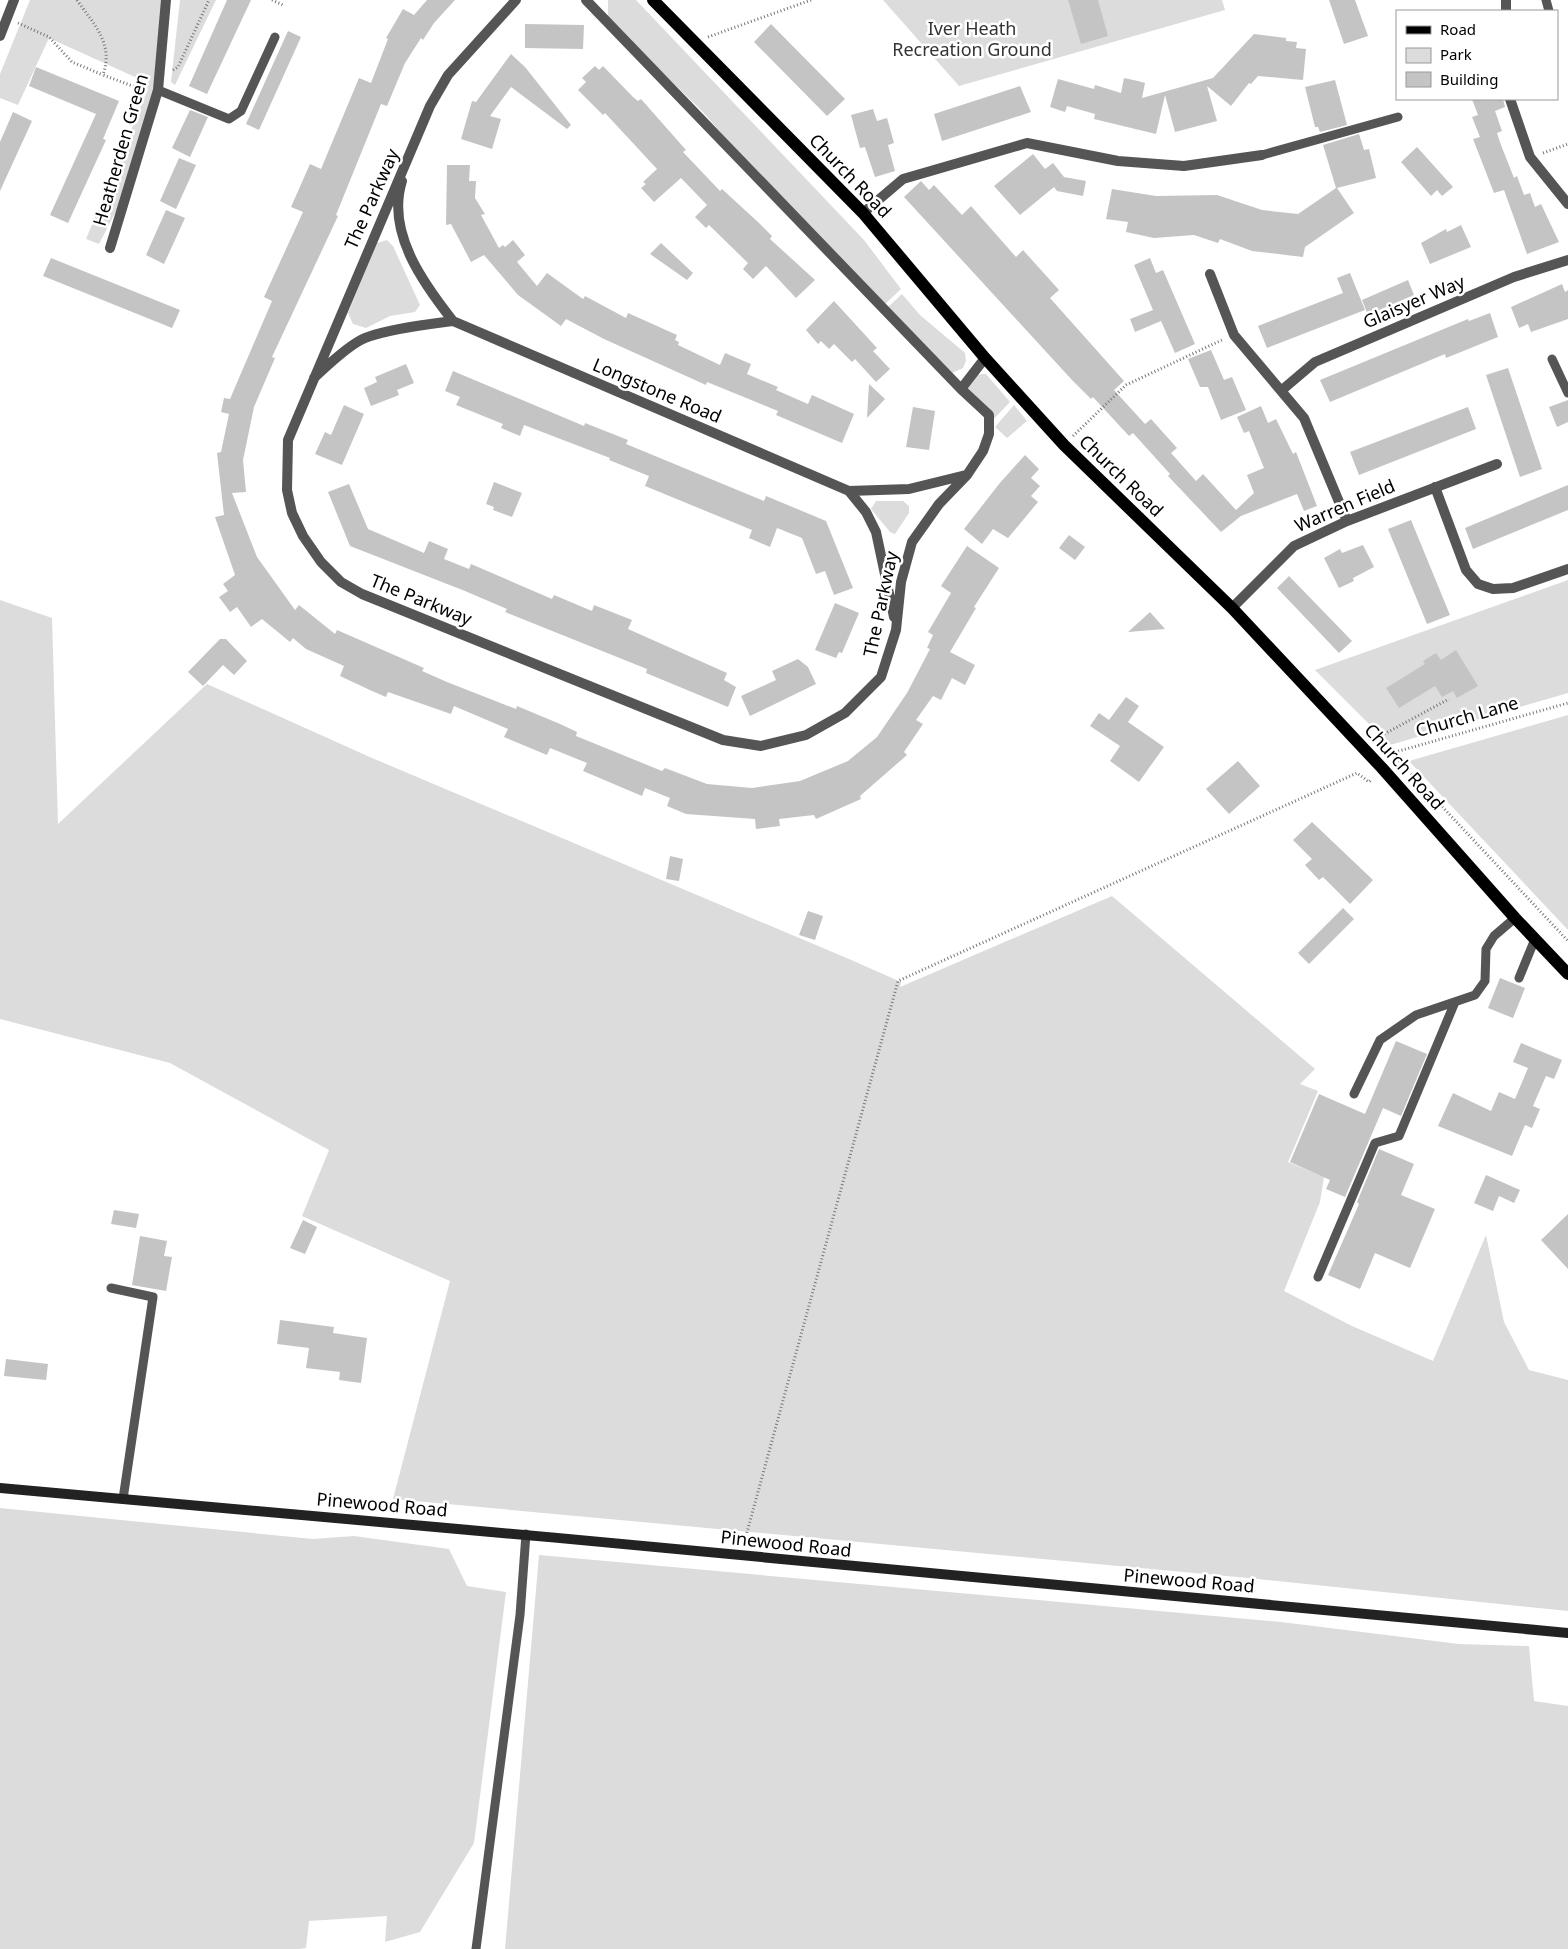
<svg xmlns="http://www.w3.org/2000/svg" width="1568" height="1949" font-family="'Noto Sans',sans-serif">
<rect width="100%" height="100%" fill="#fff"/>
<path fill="#dcdcdc" d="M30,0H162L160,63L128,188L99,244L86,239L148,89L135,77L49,38L18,105L0,98V74Z
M180,0H216L175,85L171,82Z
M608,0H636L864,240L901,289L882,307L757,174L703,112L620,31L608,17Z
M883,0H1222L1225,10L959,86Z
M387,240L393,246L420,305L415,312L390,316L366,328L353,324L348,313L377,243Z
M902,294L920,315L965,353L966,361L963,368L952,373L885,310Z
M982,374H986L1010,402L991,422L966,387L970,377Z
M1014,405L1027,421L1007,438L995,427Z
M876,501H903L909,506V513L895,534L890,532L871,509Z
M1568,580V693L1390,745L1315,670Z
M0,600L52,618L58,824L207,684L372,758L849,959L901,982L900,987L1112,896L1315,1069L1300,1084L1318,1091L1288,1162L1324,1177L1320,1202L1284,1291L1352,1326L1433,1361L1486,1235L1504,1322L1529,1370L1568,1380V1611L1248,1578L393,1499L450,1281L302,1216L329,1150L170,1063L0,1019Z
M1568,715V930L1409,761Z
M0,1508L313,1539L354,1536L449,1549L467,1586L506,1592L474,1843L420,1932L385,1942L387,1916L309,1921L306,1948L299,1949H0Z
M539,1555L1281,1622L1459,1644L1529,1646L1534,1701L1568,1706V1949H505Z"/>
<path fill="#c4c4c4" d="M227,0H251L207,94L189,86Z
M427,0H455L434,23L423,40L421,38L405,63L387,106L381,104L336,215L338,216L272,357L275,358L254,407L243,460L246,492L232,493L257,557L295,610L299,605L335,634L337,630L424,668L422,671L447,682L516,709L517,706L560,724L577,732L576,736L662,771L665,768L707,784L752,788L800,781L848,761L877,737L907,693L930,649L927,648L933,635L928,632L951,593L941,586L967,546L999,568L974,607L976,608L950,652L975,665L965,685L952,678L941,700L933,696L916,720L923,724L904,752L907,755L860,796L861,799L816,819L814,815L779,819L780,826L756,829L755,819L686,814L667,806L670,798L645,788L642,796L583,771L587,763L550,748L547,755L504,737L508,729L454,706L451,714L388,692L386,697L372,691L340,676L344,666L306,649L293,638L290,642L262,619L251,627L237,607L230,612L219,597L228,591L223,584L235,575L215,517L224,515L217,453L221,452L229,414L221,412L224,398L230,399L272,301L264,297L303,212L291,207L310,164L321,169L359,78L371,83L388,39L386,38L403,9L414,15Z
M1068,0H1098L1108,36L1081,44Z
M1329,0H1355L1368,36L1344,44Z
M525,24L584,25L583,49L525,48Z
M771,24L845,99L827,116L754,42Z
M288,31L301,37L259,130L246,124Z
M1254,34L1286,38V41L1297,42L1296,48L1306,49L1303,80L1258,76L1251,84L1249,83L1231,106L1207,86L1217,121L1175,132L1165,95L1156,134L1094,119L1095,114L1067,106L1065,112L1050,107L1058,79L1094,89L1095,85L1121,93L1124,78L1138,81L1145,83L1142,98L1213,78Z
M511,54L525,67L571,125L567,129L511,87L490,116L501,119L492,149L461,139L472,101L476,102Z
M595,66L599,70L603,66L633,97L638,101L641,99L686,150L683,152L720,191L722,189L759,223L772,236L770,239L815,280L796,298L766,266L753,279L743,269L748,263L709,225L706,228L695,217L707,205L681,178L654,202L641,188L646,184L643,182L657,169L605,113L603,115L578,90L586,82L582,78Z
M36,67L119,101L103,139L106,140L68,223L50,215L96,114L29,86Z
M1335,80L1347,125L1320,132L1318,127H1315L1305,87Z
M1020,86L1031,112L942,141L934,114Z
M1472,99H1503L1505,107L1495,111L1502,131L1497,133L1501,145L1514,178L1517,176L1524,195L1530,193L1535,207L1541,204L1559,242L1527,254L1504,190L1494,193L1473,139L1480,137L1472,117L1478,115Z
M873,109L877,121L887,118L894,143L888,145L895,171L875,177L865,147L860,148L851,115Z
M190,110L208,117L190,157L172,148Z
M13,112L32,121L0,191V142Z
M1359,134L1364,150L1369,149L1376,178L1337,188L1354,213L1305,247L1303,257L1252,251L1220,239L1218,243L1194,235L1154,238L1126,232L1128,222L1106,219L1112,189L1156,196L1217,195L1262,210L1298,214L1336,188L1323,145Z
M1417,147L1453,187L1442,196L1437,190L1431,196L1401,162Z
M1033,154L1045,169L1053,163L1064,177L1086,181L1083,196L1057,191L1054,187L1020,215L994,186Z
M179,158L196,165L176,209L160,201Z
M447,165H470L469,181H476L475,198L485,214L481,215L499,248L503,245L505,247L513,240L525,255L517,262L537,286L547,273L583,299L585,296L626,318L628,313L677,335L675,340L679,342L678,345L720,365L725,353L751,364L747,374L778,387L776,390L808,404L812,395L854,414L842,443L776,415L778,411L707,382L706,385L604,339L566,319L561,326L518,295L484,255L471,262L451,224L446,225Z
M921,181L929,190L934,185L962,215L971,206L1016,257L1023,250L1059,290L1050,298L1124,381L1114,390L1145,424L1151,419L1177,448L1171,453L1196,481L1203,474L1236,510L1254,493L1247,475L1264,468L1249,431L1244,433L1237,417L1261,406L1268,423L1276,419L1293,454L1296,452L1317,506L1304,511L1297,494L1241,516L1221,532L1168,476L1170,474L1133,433L1129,436L1093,397L1091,399L1072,380L904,197Z
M166,210L185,218L164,264L146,255Z
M1461,225L1471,247L1430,264L1421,243L1446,229L1447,232Z
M661,243L693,273L687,280L650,254Z
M51,258L180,310L172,328L43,276Z
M1150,258L1156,273L1163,270L1195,344L1175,353L1161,321L1135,332L1130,319L1153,310L1134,265Z
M1350,273L1365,310L1267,348L1258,326L1343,293L1337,278Z
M1408,280L1414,295L1368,315L1362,300Z
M1562,284L1565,292L1568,290V319L1531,332L1528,324L1519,328L1511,307Z
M834,301L877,348L873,351L890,369L876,382L855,359L852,362L834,344L829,349L821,341L818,344L806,330Z
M1490,313L1498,337L1446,358L1445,354L1330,402L1320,380L1468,319L1469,321Z
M1211,350L1224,380L1232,377L1246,410L1221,420L1208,387H1200L1188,359Z
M406,364L414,383L397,390L399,395L371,406L364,388L377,382L375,377Z
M1508,368L1542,469L1520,477L1486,375Z
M453,371L584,426L585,423L628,440L626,444L764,501L766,496L826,521L853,588L834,595L825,571L816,574L802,538L777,528L770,547L749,538L752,530L645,486L649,476L609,460L610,458L524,425L520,436L501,428L503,424L456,405L460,397L445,391Z
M869,384L885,399L867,418Z
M1568,400V422L1557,427L1549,407Z
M344,405L364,414L342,465L315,454L325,432L331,435Z
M913,407L935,411L929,450L906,447Z
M1468,407L1476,429L1359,475L1350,452Z
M1025,455L1039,469L1031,478L1040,486L1031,496L1038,502L1008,538L993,529L982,544L964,529L999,484Z
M494,482L522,493L512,517L493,510L494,507L486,504Z
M349,484L368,529L424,553L429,541L448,549L444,559L469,569L471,564L552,599L554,595L592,611L594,605L632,620L628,629L727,673L724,680L736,687L728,707L646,673L647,669L505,612L507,609L465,591L350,546L328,492Z
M1568,485V510L1473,549L1465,528Z
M1411,520L1450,615L1427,624L1388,529Z
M1069,535L1085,547L1075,560L1059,548Z
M1363,545L1374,567L1353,578L1354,581L1339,588L1324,558L1340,549L1342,553Z
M1289,576L1352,641L1339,653L1277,588Z
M835,603L859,613L842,653L839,652L836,658L815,650Z
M1150,612L1165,629L1128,632Z
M220,639H226L247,661L234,675L223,665L203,686L188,672Z
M1456,650L1478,686L1457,698L1453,691L1442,697L1435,686L1399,708L1386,688L1425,664L1423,661L1436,653L1441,660Z
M798,659L808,667L816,684L750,716L741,696L776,680L772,671Z
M1126,697L1139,706L1128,722L1164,747L1139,782L1110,761L1120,746L1090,726L1099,713L1109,720Z
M1238,761L1260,786L1229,814L1206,789Z
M1312,822L1373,880L1350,904L1323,877L1319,880L1305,865L1312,859L1293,840Z
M670,856L683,859L679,881L666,879Z
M1343,908L1354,919L1309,964L1298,953Z
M808,911L823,916L815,940L799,935Z
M1500,978L1525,988L1513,1018L1488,1008Z
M1396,1041L1427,1054L1401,1116L1383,1108L1345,1197L1326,1189L1330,1180L1290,1162L1319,1094L1365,1114Z
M1521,1043L1562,1060L1554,1079L1546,1076L1533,1106L1540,1109L1532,1128L1525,1125L1512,1156L1438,1126L1453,1093L1491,1111L1499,1092L1515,1099L1528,1068L1513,1062Z
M1379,1149L1414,1164L1401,1195L1435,1209L1410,1268L1375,1253L1360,1289L1328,1275L1359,1204L1357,1202Z
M1486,1175L1520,1190L1514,1203L1499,1196L1493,1211L1474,1203Z
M114,1210L139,1214L136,1228L111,1224Z
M1568,1214V1269L1541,1240Z
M303,1220L317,1227L305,1254L290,1248Z
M140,1236L167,1241L164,1256L172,1257L166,1291L132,1285Z
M280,1320L334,1327L333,1333L367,1338L361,1383L339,1380L340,1372L306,1368L309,1348L277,1344Z
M6,1359L48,1364L46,1380L4,1376Z"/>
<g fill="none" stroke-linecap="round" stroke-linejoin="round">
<path stroke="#777" stroke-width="3" stroke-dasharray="1 2.5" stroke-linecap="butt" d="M77,0C94,25 114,43 103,75L146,91
M272,0L283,5
M18,23L49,37L72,62L103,75
M708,37L811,0
M173,70L178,67L209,0
M1543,153L1568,144
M1073,436L1126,385L1222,340
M1375,739L1449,699
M1392,753L1568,941
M1391,757L1392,753L1568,703
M744,1543L898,981L1357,773L1369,782L1372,779"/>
<path stroke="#555" stroke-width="9" d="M1546,0L1549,11
M158,90L229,119L241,111L275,37
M1262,155L1398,117
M1552,359L1568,393
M1519,978L1535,939
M1354,1094L1380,1040L1416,1015L1475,995L1485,981L1486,949L1494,936L1515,918
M1318,1277L1375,1143L1399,1136L1455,1002
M111,1288L153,1297L123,1499
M476,1949L520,1615L526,1534"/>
<path stroke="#555" stroke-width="10" d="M516,0L448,75L430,106L288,440L287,490L292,513L303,536L321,562L341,582L362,594L723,740L761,746L806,735L845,713L881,677L896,630L901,582L912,542L939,504L967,475L983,451L989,434V415L961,389L586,0
M1506,0V11
M0,36L14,0
M1510,99L1530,157L1568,204
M402,181C386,232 423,283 453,321L849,491L909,489L966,475
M863,213L903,179L1027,143L1118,161L1184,166L1262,155
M110,248L158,90L166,0
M1210,274L1234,335L1304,418L1347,521
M314,378C328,365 342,351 359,341C377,330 430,324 453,321
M961,389L985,358
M1282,390L1315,362L1514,277L1568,260
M1435,487L1466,570L1478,584L1493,589L1513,588L1568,569
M849,491L866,512L876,532L894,617
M1232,608L1294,546L1347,521L1497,464"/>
<path stroke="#222" stroke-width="10" d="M0,1488C523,1533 1045,1584 1568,1633"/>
<path stroke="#000" stroke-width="12" d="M653,0L863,213L985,358L1064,445L1232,608L1382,768L1515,918L1568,974"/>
</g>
<g text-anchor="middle" stroke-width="5" stroke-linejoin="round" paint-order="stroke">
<g font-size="18" fill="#333" stroke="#fff">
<text x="972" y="35">Iver Heath<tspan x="972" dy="21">Recreation Ground</tspan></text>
</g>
<g font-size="18" fill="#000" stroke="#fff">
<text transform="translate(121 150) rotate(-74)" y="6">Heatherden Green</text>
<text transform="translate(850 176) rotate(46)" y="6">Church Road</text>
<text transform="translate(372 199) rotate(-66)" y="6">The Parkway</text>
<text transform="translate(1414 302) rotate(-23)" y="6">Glaisyer Way</text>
<text transform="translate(657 391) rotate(23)" y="6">Longstone Road</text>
<text transform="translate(1121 476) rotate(44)" y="6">Church Road</text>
<text transform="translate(1345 506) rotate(-23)" y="6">Warren Field</text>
<text transform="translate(421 600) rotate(22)" y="6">The Parkway</text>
<text transform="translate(881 604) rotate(-78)" y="6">The Parkway</text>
<text transform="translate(1467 717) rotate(-16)" y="6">Church Lane</text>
<text transform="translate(1404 767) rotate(48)" y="6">Church Road</text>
<text transform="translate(382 1505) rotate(5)" y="6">Pinewood Road</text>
<text transform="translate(786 1544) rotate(6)" y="6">Pinewood Road</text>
<text transform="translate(1189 1581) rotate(5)" y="6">Pinewood Road</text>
</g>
</g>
<rect x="1396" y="10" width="162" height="90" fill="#ffffff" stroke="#999999"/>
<rect x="1406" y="26" width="25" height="8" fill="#000000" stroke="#999999"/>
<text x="1440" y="35" font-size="15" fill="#000000">Road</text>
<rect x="1406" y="48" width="25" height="15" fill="#dcdcdc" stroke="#999999"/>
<text x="1440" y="60" font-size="15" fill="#000000">Park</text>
<rect x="1406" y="72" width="25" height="15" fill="#c4c4c4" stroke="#999999"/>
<text x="1440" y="85" font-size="15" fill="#000000">Building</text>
</svg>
